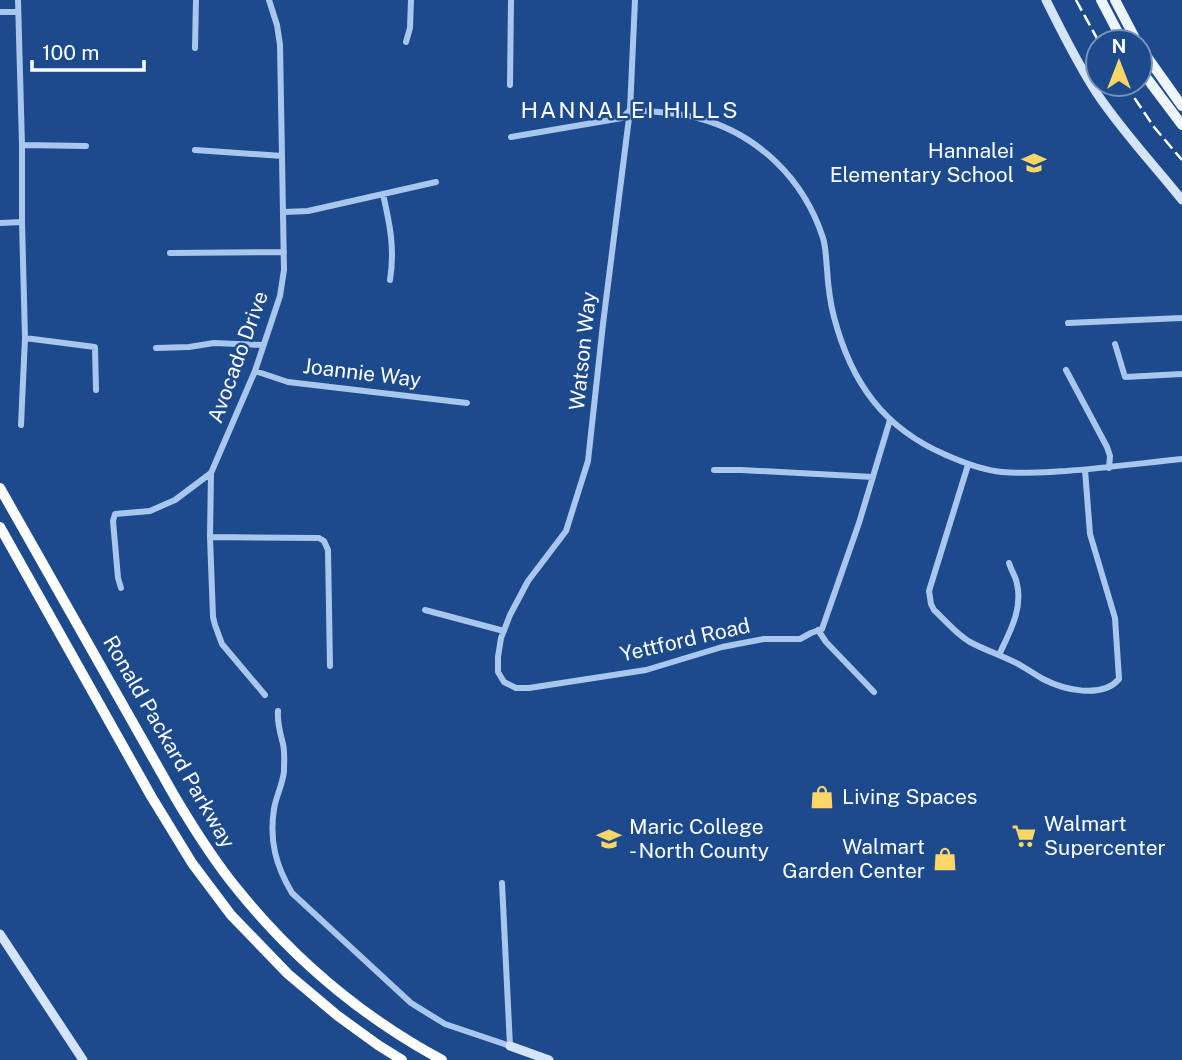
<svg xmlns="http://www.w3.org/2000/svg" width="1182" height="1060" font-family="'Public Sans',sans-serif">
<rect width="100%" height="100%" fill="#1c4a8d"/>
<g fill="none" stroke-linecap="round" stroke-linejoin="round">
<path stroke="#a9c6ed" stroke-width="6" d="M18,0L22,145V222L25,338L21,425
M635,0L630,110L603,324L588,461L566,531L528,581L510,615L501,638L498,657V672L504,682L516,688H529L646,670L722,647L764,639H800L811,633L822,629L859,523L890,420
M0,12H18
M406,42L410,28L411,0
M195,48L196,0
M510,85L511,0
M511,137L622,118L630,110C652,112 676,112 698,118C758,134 804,179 823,238C826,248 826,259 827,269C828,285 830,302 834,317C851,382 883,428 946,455C964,463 982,470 1002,472C1023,474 1045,472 1066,471C1105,468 1143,463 1182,459
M22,145L86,146
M195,150L282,156
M383,194C390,225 395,249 390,280
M284,212L308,211L436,182
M0,223L22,222
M170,253L284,252
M1068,323L1182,318
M25,338L95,347L96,390
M1115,344L1125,377L1182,374
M156,348L189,347L214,343L263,345
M1066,370L1107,447L1110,456L1109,468
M255,371L288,382L467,403
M968,465L929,591L931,604L934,610C945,620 957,635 970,642C983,649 997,654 1010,660C1022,665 1032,673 1043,679C1064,690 1102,699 1119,679L1115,618L1090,534L1085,470
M714,470H741L873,477
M210,537L319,538L324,541L328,550L330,666
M121,588L118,578L113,521L115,514L150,511L175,500L211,473
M425,610L504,631
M818,630L826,642L874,692
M999,655C1009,633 1023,610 1017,584C1016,577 1011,570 1009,563
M265,695L222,644L215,625L213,617L210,537L211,473L255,371L280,296L284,270L280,45L277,25L269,0
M278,711C277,723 280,732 283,744C285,752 284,763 284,771C283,784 276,796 274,809C269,841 276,866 292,893L411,1003L445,1024L510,1046L502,883"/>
<path stroke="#d6e4f9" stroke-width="9" d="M1046,0C1062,32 1078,65 1098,95C1123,132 1154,165 1182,200
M0,934L83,1060
M510,1046L549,1060"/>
<path stroke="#eff5ff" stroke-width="10" d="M1101,0L1123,42
M1115,0L1137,42
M1140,47L1182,106
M1140,69L1182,125"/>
<path stroke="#fff" stroke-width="10" d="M0,488L175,797C194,829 214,861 238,890C294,959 364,1018 442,1060
M0,527L151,796L192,863L231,915L288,974L338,1016L378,1045L402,1060"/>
<path stroke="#fff" stroke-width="2.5" stroke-dasharray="12 5" stroke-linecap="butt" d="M1076,0L1099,42
M1125,84L1154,127L1182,160"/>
</g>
<defs>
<g id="school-bare" transform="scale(1.89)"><path d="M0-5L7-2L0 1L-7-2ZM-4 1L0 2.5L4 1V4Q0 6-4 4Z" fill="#fdd667" stroke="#1c4a8d" stroke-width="2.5" paint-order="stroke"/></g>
<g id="shop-bare" transform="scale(1.89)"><path d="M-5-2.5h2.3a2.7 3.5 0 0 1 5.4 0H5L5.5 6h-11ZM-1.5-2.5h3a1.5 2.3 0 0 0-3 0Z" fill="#fdd667" stroke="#1c4a8d" stroke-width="2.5" paint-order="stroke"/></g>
<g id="supermarket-bare" transform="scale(1.89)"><path d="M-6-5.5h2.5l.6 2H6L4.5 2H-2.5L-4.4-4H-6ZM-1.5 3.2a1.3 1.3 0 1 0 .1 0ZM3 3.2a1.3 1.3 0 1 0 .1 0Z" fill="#fdd667" stroke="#1c4a8d" stroke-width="2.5" paint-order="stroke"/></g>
</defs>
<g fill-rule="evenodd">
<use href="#school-bare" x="1034" y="163"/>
<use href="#shop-bare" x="822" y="797"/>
<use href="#supermarket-bare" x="1024" y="836"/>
<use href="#school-bare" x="609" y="839"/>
<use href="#shop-bare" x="945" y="859"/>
</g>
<g text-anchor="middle" stroke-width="5" stroke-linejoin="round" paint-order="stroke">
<g font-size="21" fill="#fff" stroke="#1c4a8d" text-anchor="start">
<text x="1014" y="158" text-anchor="end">Hannalei<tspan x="1014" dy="24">Elementary School</tspan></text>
<text x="842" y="804">Living Spaces</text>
<text x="1044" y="831">Walmart<tspan x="1044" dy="24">Supercenter</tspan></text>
<text x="629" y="834">Maric College<tspan x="629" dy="24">- North County</tspan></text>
<text x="925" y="854" text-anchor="end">Walmart<tspan x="925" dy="24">Garden Center</tspan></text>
</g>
<g font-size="21" fill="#fff" stroke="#1c4a8d">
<text transform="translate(583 351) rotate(-84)" y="7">Watson Way</text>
<text transform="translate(238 357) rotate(-70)" y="7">Avocado Drive</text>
<text transform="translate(362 373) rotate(7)" y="7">Joannie Way</text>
<text transform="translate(685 640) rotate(-13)" y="7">Yettford Road</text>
<text transform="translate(169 742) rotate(60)" y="7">Ronald Packard Parkway</text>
</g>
<g font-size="23" letter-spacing="2" fill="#fff" stroke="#1c4a8d">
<text x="630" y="118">HANNALEI HILLS</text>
</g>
</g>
<g transform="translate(1119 63)"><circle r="33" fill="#1c4a8d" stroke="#7792bb" stroke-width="2"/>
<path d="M0-5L12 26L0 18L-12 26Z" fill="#fdd667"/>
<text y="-10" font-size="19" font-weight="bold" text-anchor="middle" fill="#ffffff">N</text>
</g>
<path d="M32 60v10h112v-10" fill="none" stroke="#ffffff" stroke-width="3.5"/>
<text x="42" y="60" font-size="21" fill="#ffffff" stroke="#1c4a8d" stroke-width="5" paint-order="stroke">100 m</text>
</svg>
